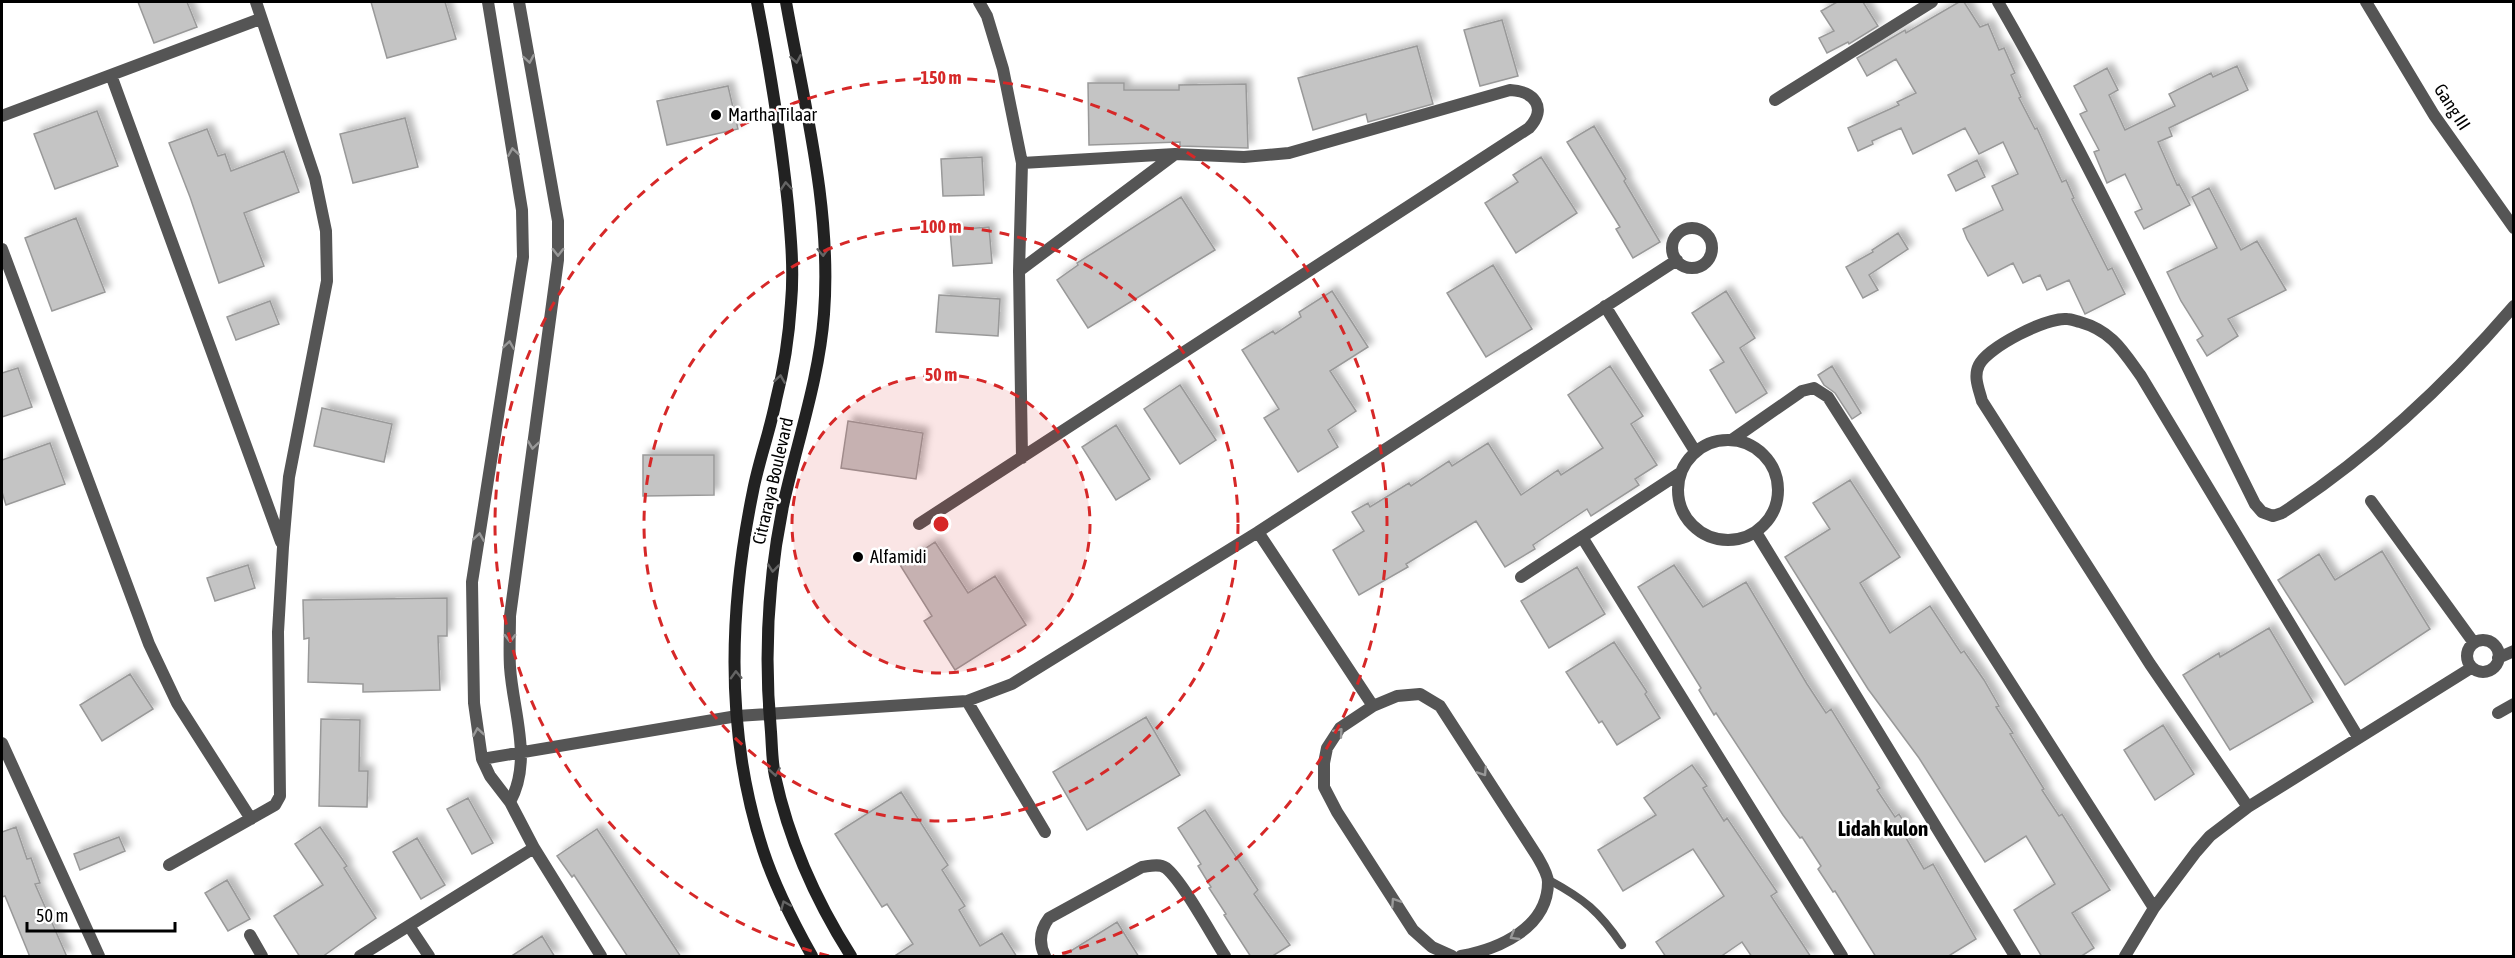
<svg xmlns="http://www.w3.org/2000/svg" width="2515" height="958" font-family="'Asap Condensed',sans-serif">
<defs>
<filter id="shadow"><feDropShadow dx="5.5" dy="-5.5" stdDeviation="3" flood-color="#0004"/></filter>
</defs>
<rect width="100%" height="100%" fill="#fff"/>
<path fill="#c4c4c4" stroke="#999" stroke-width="1.5" filter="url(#shadow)" d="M138,2H187L197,27L154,43Z
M371,2H445L456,39L387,58Z
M1837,2H1863L1878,26L1849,44L1848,42L1827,53L1819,38L1834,31L1821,11Z
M1959,2H1964L1980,27L1988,24L1999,50L2004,48L2015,73L2011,75L2021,97L2019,98L2035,129L2037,128L2062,182L2066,180L2074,198L2072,199L2108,270L2112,268L2125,294L2085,314L2069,280L2047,290L2040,275L2023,283L2013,263L1988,276L1967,239L1963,229L2003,210L1992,186L2018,174L2003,142L1979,154L1965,128L1913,154L1901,128L1872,141L1873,144L1858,151L1848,128L1899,105L1897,102L1916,93L1896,59L1867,76L1857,58L1905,30L1906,33Z
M1502,20L1518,76L1480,86L1464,30Z
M1417,46L1433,104L1368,122L1366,114L1313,130L1298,78Z
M2237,66L2248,90L2169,128L2172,136L2158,142L2177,185L2179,184L2190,205L2144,229L2135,212L2142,209L2125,174L2107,183L2094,152L2099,150L2080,114L2087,111L2074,86L2107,68L2118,90L2109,95L2125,130L2175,106L2169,94L2211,73L2213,77Z
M1088,83H1124V90H1179V85L1246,84L1248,148L1180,146V142L1089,145Z
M728,86L738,129L667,145L657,101Z
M97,111L118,166L55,189L34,134Z
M405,118L418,167L353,183L340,134Z
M1594,126L1626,179L1624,181L1660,242L1633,258L1616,229L1620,227L1567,142Z
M207,129L218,156L225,154L231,171L284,151L299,192L244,213L264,266L219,283L190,197L169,143Z
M982,157L984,195L943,196L941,159Z
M1541,157L1577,213L1516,253L1485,203L1518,182L1513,175Z
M1977,160L1985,177L1956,191L1948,175Z
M2209,188L2241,250L2257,241L2286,290L2228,319L2238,336L2207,356L2197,340L2203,336L2181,301L2167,272L2217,248L2192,197Z
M1181,197L1215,250L1088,328L1057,280L1078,265L1077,263Z
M76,218L105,292L52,311L25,238Z
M989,227L992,263L953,266L950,230Z
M1898,233L1908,249L1869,275L1878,290L1863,298L1846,267L1873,252L1872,250Z
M1493,265L1532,329L1486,357L1447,293Z
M1332,291L1368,347L1330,371L1356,411L1328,430L1338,447L1298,472L1264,418L1279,409L1242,350L1273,331L1275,334L1301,317L1299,312Z
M1726,291L1755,338L1740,348L1767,393L1736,413L1710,370L1724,362L1692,313Z
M939,295L1000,299L998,336L936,332Z
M270,301L279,324L236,340L227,317Z
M1610,366L1643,416L1631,424L1657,465L1635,479L1639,485L1591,516L1587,509L1533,545L1535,549L1505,567L1476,521L1406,564L1408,567L1359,595L1333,550L1364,531L1352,512L1368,503L1370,507L1409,483L1411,486L1449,461L1452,466L1488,443L1521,495L1558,470L1561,475L1603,448L1568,395Z
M1832,366L1861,413L1852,419L1835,393L1824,385L1818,375Z
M18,368L32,407L2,417V373Z
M1180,385L1216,440L1180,464L1144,409Z
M322,408L392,424L384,462L314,446Z
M848,421L923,433L916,479L841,468Z
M1116,425L1150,479L1116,500L1082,447Z
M50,443L65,484L6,505L2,492V460Z
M643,455H714V495L643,496Z
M1850,480L1900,557L1860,583L1890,633L1930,606L1961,653L1964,651L1984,680L1999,706L1996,707L2013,733L2010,734L2044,789L2042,790L2059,816L2062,814L2110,890L2072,913L2094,948L2080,957H2042L2014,910L2055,884L2026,836L1985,862L1919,758L1868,689L1785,557L1830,529L1813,503Z
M935,542L968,593L995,576L1026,625L955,670L924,621L932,616L900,565Z
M2382,551L2430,629L2345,685L2278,580L2319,554L2335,580Z
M248,565L255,588L215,601L207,578Z
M1674,565L1703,607L1746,582L1807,684L1826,713L1831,709L1880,788L1877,790L1895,817L1899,814L1912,834L1906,838L1924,869L1933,864L1976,939L1947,957H1876L1835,891L1833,892L1818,869L1821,866L1802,837L1800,838L1783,815L1716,713L1714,715L1699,690L1701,688L1638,587Z
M1577,567L1605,614L1549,648L1521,601Z
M447,598V636H438L440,690L363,692V684L308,682L309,638L304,639L303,600Z
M2269,628L2313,702L2230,750L2183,675L2219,653L2220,657Z
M1614,642L1647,692L1645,694L1660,718L1617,745L1602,721L1599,723L1566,672Z
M130,674L153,709L102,741L80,705Z
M1146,717L1180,775L1087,830L1053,772Z
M321,719L360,720L359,771H368L367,807L319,806Z
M2163,725L2194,774L2155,800L2124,750Z
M1692,765L1707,786L1703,788L1724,821L1727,818L1777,892L1771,896L1811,957H1752L1742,942L1720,957H1666L1656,942L1724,896L1693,849L1623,891L1598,850L1656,815L1644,798Z
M901,792L948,865L942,870L965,906L959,910L980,946L1002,933L1017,957H893L913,944L887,904L882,907L835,834Z
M468,798L493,843L472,854L447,809Z
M1205,810L1258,890L1254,894L1290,945L1271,957H1251L1224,915L1226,914L1209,888L1211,887L1198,866L1201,864L1178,828Z
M16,827L27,859L31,858L40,883L35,884L67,957H30L5,896L2,897V832Z
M320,827L347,866L344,868L376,918L322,957H300L274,916L323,885L295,844Z
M597,829L611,850L681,957H628L574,875L572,877L557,856Z
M119,837L125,851L80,870L74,854Z
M417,838L445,885L421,899L393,852Z
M227,880L250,919L228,931L205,893Z
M1117,922L1139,957H1061Z
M542,936L555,957H510Z"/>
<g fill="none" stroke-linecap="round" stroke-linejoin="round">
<path stroke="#555" stroke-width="8" d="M1549,880C1584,899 1599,911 1622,945"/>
<path stroke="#555" stroke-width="12" d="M488,2L522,210L523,257L472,582L474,703L482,759L490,776L510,802L534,848L601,956
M979,2L987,16L1003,69L1022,163L1019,271L1022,458
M1998,2C2092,165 2171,336 2255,504L2262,512L2273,516L2282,513C2370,456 2446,385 2514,306
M2366,2L2434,115L2514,228
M111,75L281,542
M1775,100L1932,2
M2,116L260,19
M1672 248a20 20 0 1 1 40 0a20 20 0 1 1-40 0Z
M2,249L149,644L177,703L251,819
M1019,271L1174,155
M1605,306L1695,451
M1733,439L1802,391L1814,388L1828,397L2154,908
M1678 490a50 50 0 1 1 100 0a50 50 0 1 1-100 0Z
M2371,501L2474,643
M919,524L1529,128C1548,108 1534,91 1510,90L1289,153L1244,157L1175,154L1022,163
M1258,532L1373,706
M1757,534L2015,956
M1582,537L1842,956
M1521,577L1680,473
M2467 656a16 16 0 1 1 32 0a16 16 0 1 1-32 0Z
M2498,658L2514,651
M967,701L1045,832
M2498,713L2514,704
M2,743L99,956
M482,759L737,716L967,701L1012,684L1258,532L1677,260
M510,802C533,760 513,712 510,667C509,650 510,633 510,616L558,260V221L519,2
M2248,807L2150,664L1982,401C1979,389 1973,377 1979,365C1988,347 2047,317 2067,319C2071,319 2076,321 2080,322C2112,331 2123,351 2141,376L2358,737
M169,865L275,805L280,796L278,632L283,547L289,477L327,281L326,231L315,178L256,2
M409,926L429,956
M250,935L262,956
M360,956L534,848
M1045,956C1038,942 1040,930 1049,918L1142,867C1150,866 1159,863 1166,868C1183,882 1212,936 1225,956
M1452,956L1432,947L1413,930L1337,812L1324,787V763L1327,748L1340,728L1373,706L1397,696L1420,694L1440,706L1537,856C1541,863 1548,874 1548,882C1548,928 1499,949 1461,956
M2125,956L2154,908L2196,852L2210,836L2248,807L2471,668"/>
<path stroke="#222" stroke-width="12" d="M757,2C770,69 781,137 788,205C791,238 794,271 791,303C789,335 784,369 776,400C770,431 759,460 753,491C729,608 725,734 763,850C775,887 793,922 812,956
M786,2C804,104 832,209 824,314C819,380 797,442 783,506C768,580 764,658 771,732C772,746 772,762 775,776C789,841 816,901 851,956"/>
</g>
<defs><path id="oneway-chevron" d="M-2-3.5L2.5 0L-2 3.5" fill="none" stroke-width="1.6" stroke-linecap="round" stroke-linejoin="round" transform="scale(1.5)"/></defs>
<g stroke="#999">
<use href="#oneway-chevron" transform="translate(529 59) rotate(80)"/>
<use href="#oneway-chevron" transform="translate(513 152) rotate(-99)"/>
<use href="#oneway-chevron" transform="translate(558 252) rotate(90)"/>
<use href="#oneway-chevron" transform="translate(509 345) rotate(-81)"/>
<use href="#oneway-chevron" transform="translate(533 445) rotate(98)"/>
<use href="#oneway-chevron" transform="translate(479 537) rotate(-81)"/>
<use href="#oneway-chevron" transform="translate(510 638) rotate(89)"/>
<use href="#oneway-chevron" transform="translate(478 732) rotate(-99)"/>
<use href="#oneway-chevron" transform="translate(1339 732) rotate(-49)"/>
<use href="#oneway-chevron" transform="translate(1483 772) rotate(57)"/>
<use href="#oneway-chevron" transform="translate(1395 902) rotate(-123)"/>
<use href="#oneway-chevron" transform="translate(1514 936) rotate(149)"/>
</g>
<g stroke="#646464">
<use href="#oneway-chevron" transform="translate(796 59) rotate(80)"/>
<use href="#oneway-chevron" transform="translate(786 186) rotate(-95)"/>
<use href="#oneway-chevron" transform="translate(823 252) rotate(88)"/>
<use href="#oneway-chevron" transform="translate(780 379) rotate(-81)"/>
<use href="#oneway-chevron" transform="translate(773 568) rotate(96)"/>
<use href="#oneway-chevron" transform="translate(736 675) rotate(-92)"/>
<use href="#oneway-chevron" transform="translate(775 772) rotate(81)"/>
<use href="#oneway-chevron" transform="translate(785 905) rotate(-113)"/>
</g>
<circle cx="941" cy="524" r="149" fill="#d62828" fill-opacity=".12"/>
<g fill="none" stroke="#d62828" stroke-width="3" stroke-dasharray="10 8">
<circle cx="941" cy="524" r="149"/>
<circle cx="941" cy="524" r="297"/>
<path d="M829 956A446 446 0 1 1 1053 956"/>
</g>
<g fill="#000" stroke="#fff" stroke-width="2">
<circle cx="716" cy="115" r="6"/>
<circle cx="858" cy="557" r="6"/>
</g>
<g text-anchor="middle" stroke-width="5" stroke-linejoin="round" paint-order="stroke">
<g font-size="18" fill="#000" stroke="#fff">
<text transform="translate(2452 107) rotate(57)" y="6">Gang III</text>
<text transform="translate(773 481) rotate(-77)" y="6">Citraraya Boulevard</text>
</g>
<g font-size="18" fill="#000" stroke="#fff" text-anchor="start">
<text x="728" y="121">Martha Tilaar</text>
<text x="870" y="563">Alfamidi</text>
</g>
<g font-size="21" font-weight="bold" fill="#000" stroke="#fff">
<text x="1883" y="836">Lidah kulon</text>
</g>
</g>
<circle cx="941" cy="524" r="9" fill="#d62828" stroke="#fff" stroke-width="3"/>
<g font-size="18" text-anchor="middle" font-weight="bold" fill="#d62828" stroke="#fff" stroke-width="5" stroke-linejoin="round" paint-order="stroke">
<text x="941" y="84">150 m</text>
<text x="941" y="233">100 m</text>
<text x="941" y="381">50 m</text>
</g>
<rect width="2515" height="958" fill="none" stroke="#000000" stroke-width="6"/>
<path d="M27 922v9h148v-9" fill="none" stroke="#000000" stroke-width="3"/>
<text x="36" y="922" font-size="18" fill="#000000" stroke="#ffffff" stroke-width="4.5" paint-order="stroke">50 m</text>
</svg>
